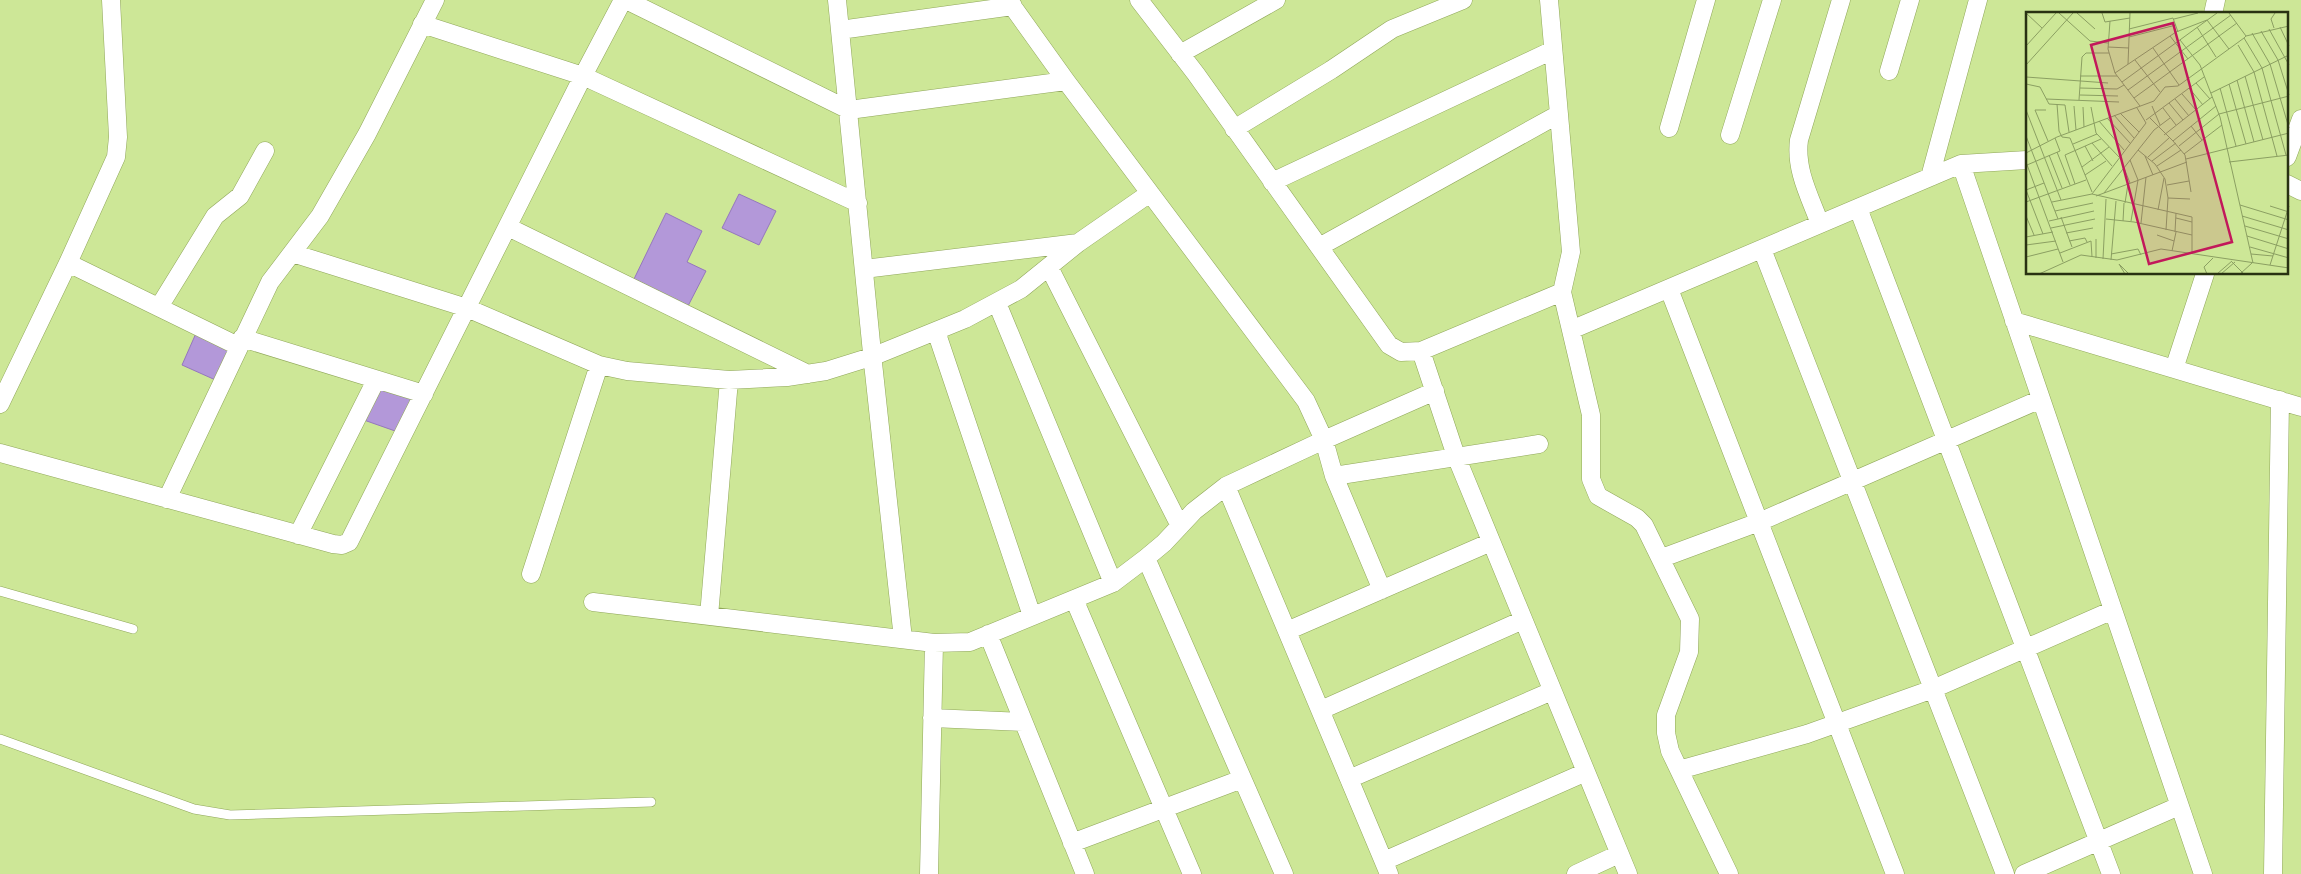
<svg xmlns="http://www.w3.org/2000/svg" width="2301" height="874" font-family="'Roboto Serif',serif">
<rect width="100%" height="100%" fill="#cde797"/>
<path fill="#b398d9" stroke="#9577bd" d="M739,194L776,211L759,245L722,228Z
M666,213L702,231L687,262L706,271L688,306L634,279Z
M197,331L235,348L220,382L182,365Z
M376,382L414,396L398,432L361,419Z"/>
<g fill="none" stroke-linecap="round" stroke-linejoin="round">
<g stroke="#90a75a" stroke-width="10">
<path id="lane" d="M0,591L133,629
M0,739L194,809L230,815L651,802"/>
</g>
<g stroke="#90a75a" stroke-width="19">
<path id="street" d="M626,0L849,110L1066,81
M837,0L873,363L903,639
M1008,0L1066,81L1306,401L1324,440L1334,476L1382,590
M1139,0L1196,74L1389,345L1401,352L1421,351L1562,292
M1549,0L1571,252L1562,292L1591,415V479L1598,496L1637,518L1644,525L1690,619L1689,652L1666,715V733L1670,751L1729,874
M2213,14L2216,0
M422,24L583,76L858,203
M840,30L1013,6
M1180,54L1276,0
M1889,71L1910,0
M1669,128L1706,0
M1234,129L1331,70L1392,29L1463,0
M1730,135L1772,0
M2287,157L2301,119
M1961,164L2203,874
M1930,177L1978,0
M1272,182L1553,50
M2287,184L2301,191
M1858,208L2111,874
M1820,224C1810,197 1795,170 1799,140L1841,0
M508,227L808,374
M1319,247L1559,114
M1762,249L2005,874
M292,253L467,308L599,365L627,371L729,380L787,377L826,371L874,356L965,319L1021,289L1078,243L1150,193
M68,263L238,346
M1049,267L1180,526
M864,269L1078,243
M1669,289L1895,874
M997,303L1113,583
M159,307L215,216L240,196L265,151
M2014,321L2301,407
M1571,330L1961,164L2027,160
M936,331L1032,616
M242,338L424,394
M1421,351L1456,456L1628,874
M2174,369L2205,274
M0,404L68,263L116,157L118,137L111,0
M0,453L333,544L342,545L349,542L583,76L623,0
M1334,476L1539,444
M1226,486L1389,874
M167,499L270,282L320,216L367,134L435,0
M298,535L376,380
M1146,558L1164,543L1194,511L1226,486L1324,440L1435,391
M1662,558L1759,522L2041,399
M531,574L599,365
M1074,599L1192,874
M593,602L934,643L970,642L1113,583L1146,558L1284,874
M709,616L729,380
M1287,631L1491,542
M988,634L1085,874
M1321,710L1523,620
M932,718L1023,722
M1679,770L1807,734L1933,689L2113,610
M1349,779L1552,691
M1072,843L1242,779
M1384,861L1586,772
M929,874L934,643
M1576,874L1619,854
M2024,874L2179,806
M2273,874L2280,400"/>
</g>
<use href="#lane" stroke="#fff" stroke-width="9"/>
<use href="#street" stroke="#fff" stroke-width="18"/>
</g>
<g transform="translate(2026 12)">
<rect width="262" height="262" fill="#cde797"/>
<path fill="none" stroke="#8b9f62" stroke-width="1" d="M0,1L16,16M33,1L64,29L82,31M51,1L69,17M76,1L79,10L104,6M203,1L220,24L218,26L236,56L260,143M148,7L172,1M84,9L82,37L89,61L114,94M171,15L190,45M254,15L263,34M248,16L245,7L249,1M103,17L147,6L152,20M243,17L263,53M235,19L252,48L263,83M226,21L244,52L263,116M144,24L162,47M220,24L263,14M103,25L150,13M154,28L174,53L194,105L227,251M212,33L228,60L251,144M0,34L30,1M82,35L103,36M127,36L153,73M109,48L134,80M102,52L104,1M0,53L47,1M89,61L150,20L181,8L203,37M54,64H91M219,64L237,128M0,65L82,71M211,68L228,130M96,70L191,1M170,71L184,87M0,72L14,75L23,92L39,93L43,120M203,72L220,132M54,76L91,77L98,73M163,76L177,93M194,76L210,134M102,78L205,3M185,81L263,43M156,82L170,98M54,83L92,84M108,86L211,11M20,87L93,90M149,87L163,104M53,88L56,45L60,41H83M143,91L157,108M31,92L33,119L36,125L44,126L66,180M48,94L50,118M126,94L134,113M57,95L58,115M65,95L70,121L93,145M111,96L120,111L66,182L166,205V242M137,96L150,113M0,98L35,188M20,98H9L22,129M94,101L113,120M88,103L108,126M81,106L104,131M124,106L147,129M120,108L178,65M73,109L98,138M165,114L176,128M138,123L186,85M0,124L32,207M66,131L86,154M47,132L71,122M59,134L67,149M153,134L193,102L263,84M112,138L129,152L139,167L142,186L140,218M31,140L44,173M0,141L31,125L128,89L139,75L152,74L218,26M158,142L196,113M23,143L36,176M119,144L127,163M122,145L143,126M160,147L263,121M104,148L112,168L105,209M126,149L150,131M0,150L37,250M203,150L263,143M1,153L34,139L29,126M131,154L155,138M56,155L83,135M98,156L104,171M59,163L80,149M49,172L39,143L75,127M141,173L163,169M0,178L17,222M0,178L18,171M165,180L159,143L147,129L190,94M78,181L128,118L144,106M70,184L161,150M142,186L164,187M0,190L60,168M26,190L66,182M99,191L102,172M214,193L263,208M244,194L263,200M132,198L138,166M29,199L67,191M0,204L8,223M216,204L263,218M35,205L46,235M150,206L166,210M80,207L108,210L166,223M23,209L68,199M97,209L98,191M115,211L120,165M219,214L263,227M25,216L69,207M149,220L150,201M40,221L67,216M131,223L148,229M221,224L263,237M0,225L27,220M43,229L59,226L61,230M0,233L30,229M224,235L263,246M146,239L150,220M34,241L65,229L66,245M85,242L112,237L115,243M225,242L247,244M0,245L32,237M70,246V227M77,247L80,187M85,248L90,189M206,250L218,262M244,253L263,194M13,262L55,243L91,248L135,237L263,256M99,262L93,252L103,262M181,262L178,255L187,246M191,262L206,249M195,262L209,250M214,262L226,251"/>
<path fill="#c2185b" fill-opacity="0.15" stroke="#c2185b" stroke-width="2.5" d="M147,11L206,230L123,252L65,33Z"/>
<rect width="262" height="262" fill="none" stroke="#293212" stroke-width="2.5"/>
</g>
</svg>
